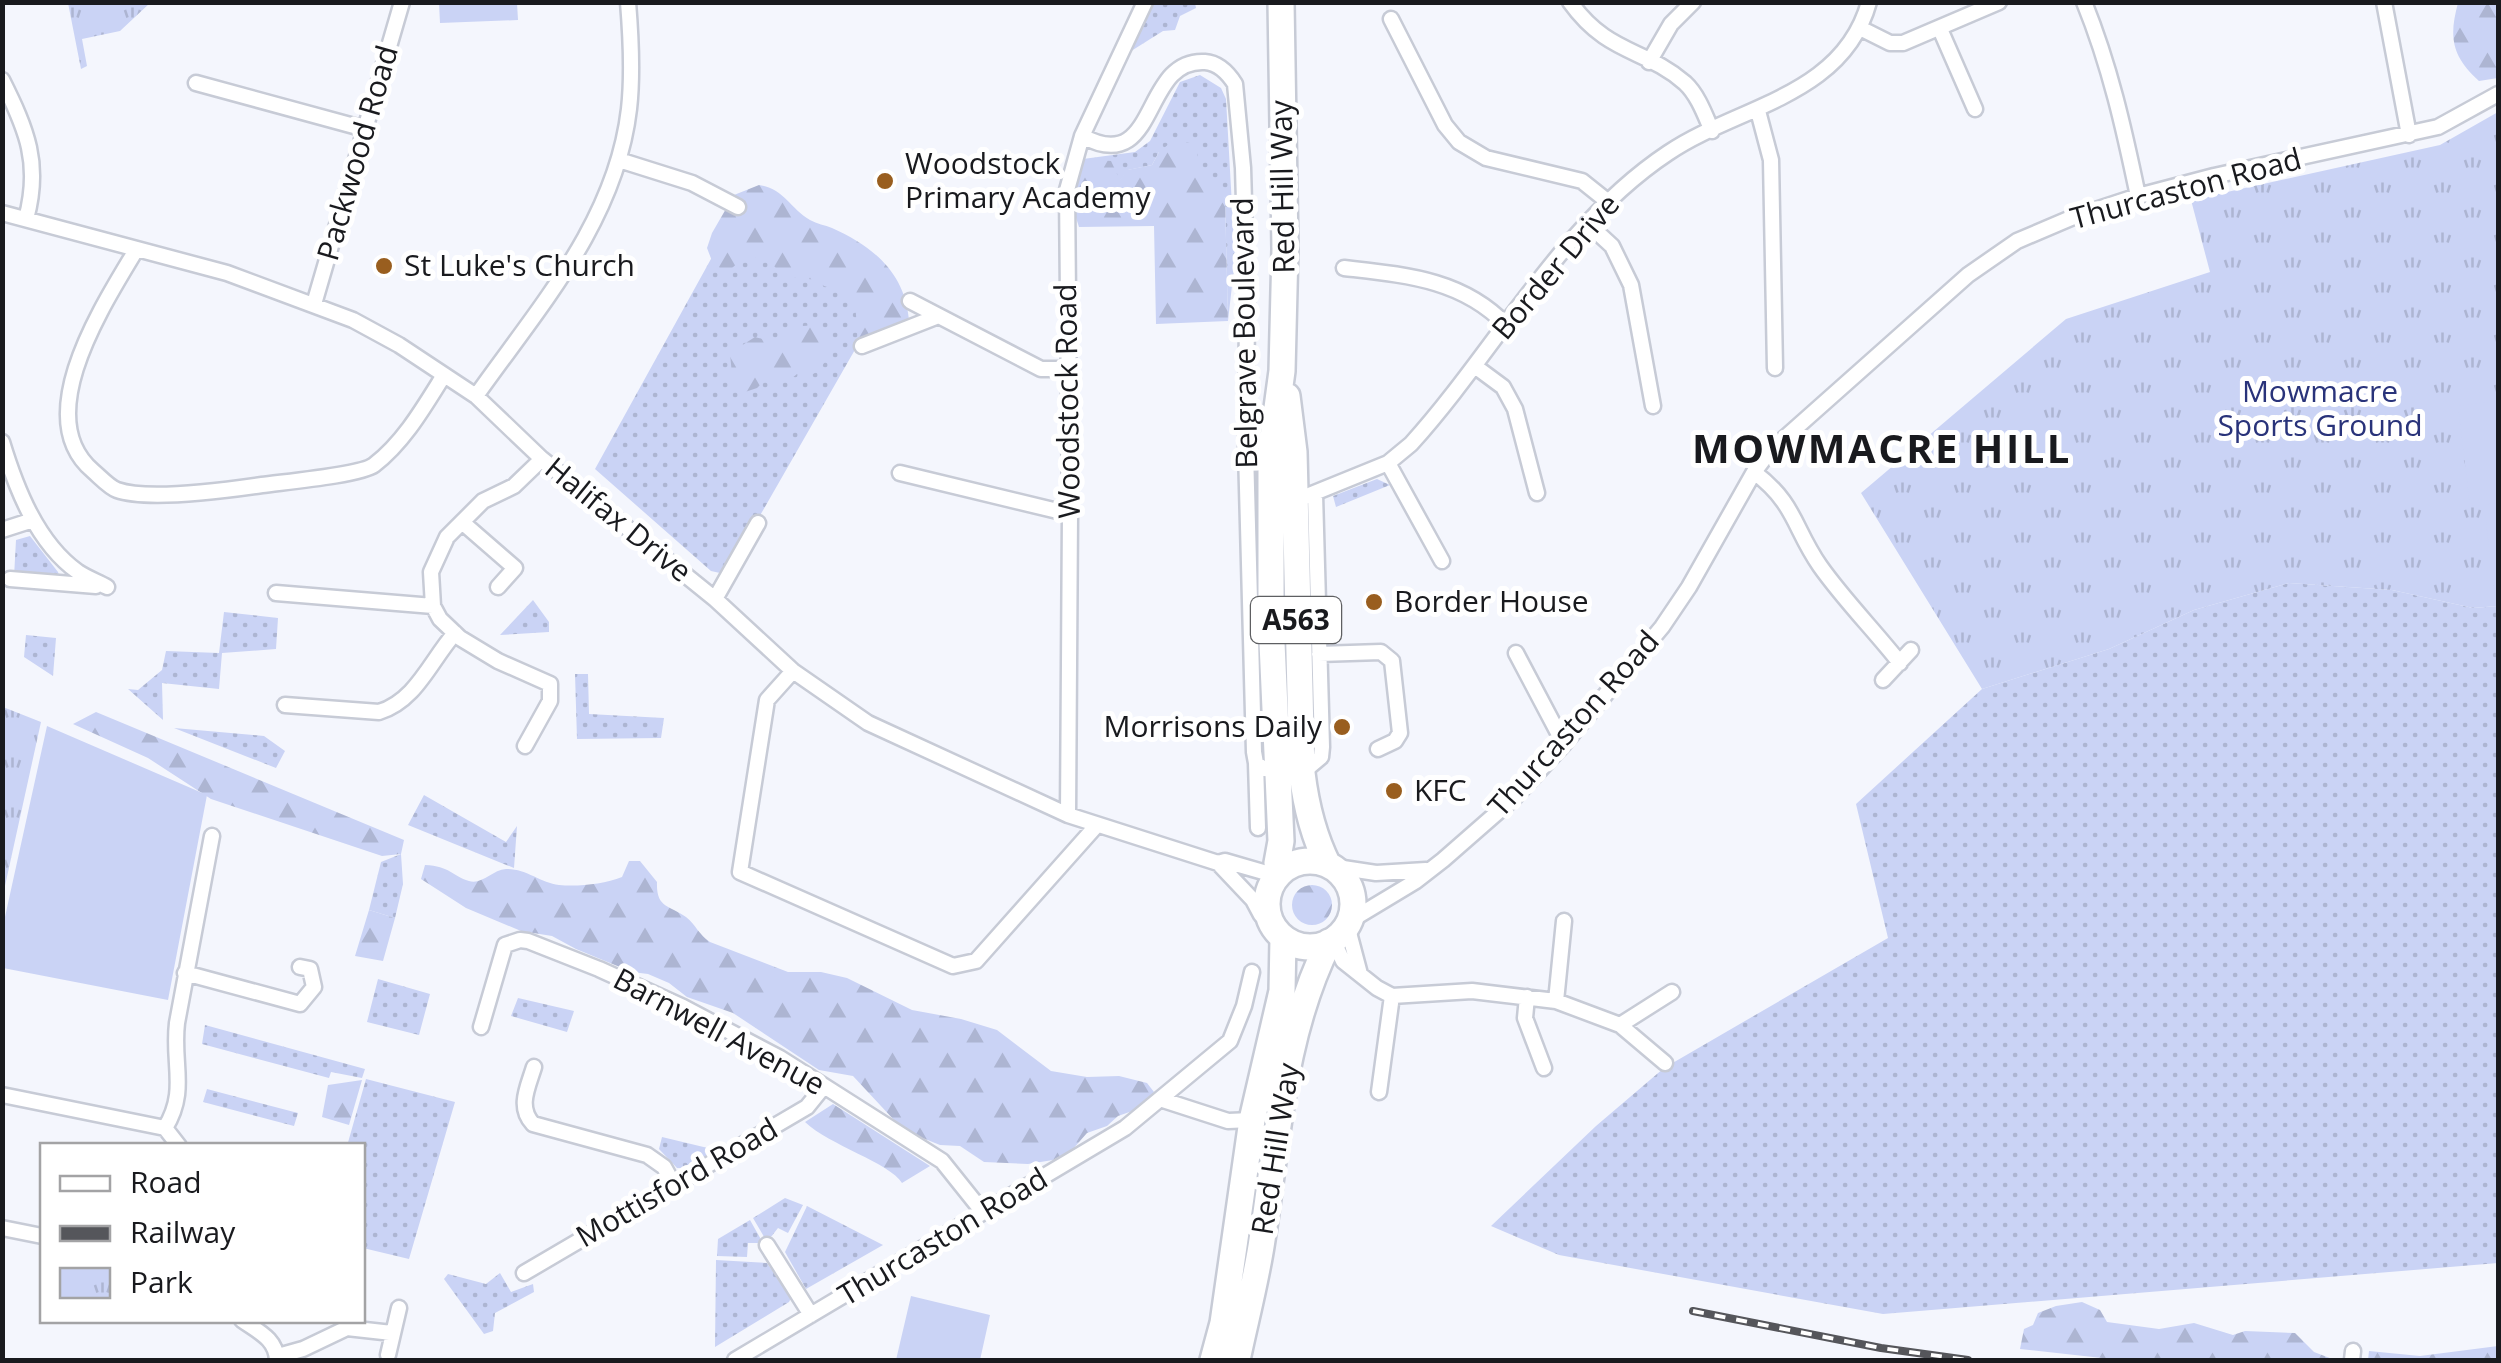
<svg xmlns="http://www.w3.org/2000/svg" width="2501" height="1363" font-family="'Open Sans',sans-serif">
<defs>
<pattern id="grass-dots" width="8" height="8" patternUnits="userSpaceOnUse" patternTransform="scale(2.5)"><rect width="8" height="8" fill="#cad3f5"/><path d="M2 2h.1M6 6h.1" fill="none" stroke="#adb5d2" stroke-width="1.8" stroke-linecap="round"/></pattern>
<pattern id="forest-firs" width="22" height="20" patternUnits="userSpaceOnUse" patternTransform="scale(2.5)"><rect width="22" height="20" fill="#cad3f5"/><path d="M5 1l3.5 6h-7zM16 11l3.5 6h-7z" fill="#adb5d2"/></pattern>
<pattern id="park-tufts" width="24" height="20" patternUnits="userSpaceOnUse" patternTransform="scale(2.5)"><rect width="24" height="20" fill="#cad3f5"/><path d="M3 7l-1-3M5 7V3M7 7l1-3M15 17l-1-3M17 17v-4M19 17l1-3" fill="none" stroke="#adb5d2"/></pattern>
</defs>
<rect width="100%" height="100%" fill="#f4f6fd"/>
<path fill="url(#grass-dots)" d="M1154,3H1195L1196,8L1180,16L1175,30L1163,31L1128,53Z
M1200,75L1221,88L1226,99L1235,259L1228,321L1225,198L1197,174L1159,152L1152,165L1128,170L1120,181L1083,159L1135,152L1150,141L1180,82Z
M738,210L888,292L730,568L720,573L711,571L595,469Z
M1377,479L1390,485L1336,507L1333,496Z
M30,536L58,572L61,581L14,577L16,540Z
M2289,583L2392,590L2473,608L2498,606V1263L1883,1314L1559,1255L1491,1226L1596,1126L1664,1068L1888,938L1856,804L1982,689L2109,649L2194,610Z
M533,600L549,622V632L500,635Z
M224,612L278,618L276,649L222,653L219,689L162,683L163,720L128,689L138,690L162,670L166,651L219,653Z
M26,635L56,638L53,676L24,657Z
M575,674H588L589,714L664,718L661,738L577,739Z
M174,728L264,736L285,751L276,768Z
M424,795L506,842L517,826L514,868L408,825Z
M401,854L403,884L395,918L369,910L381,862Z
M378,979L430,994L419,1035L367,1022Z
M518,998L574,1011L567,1032L511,1016Z
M205,1025L365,1069L362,1078L331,1072L329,1078L202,1044Z
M366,1079L455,1102L409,1259L363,1248L362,1146H347Z
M207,1089L298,1113L294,1126L203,1102Z
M662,1137L716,1150L685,1168H677L659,1149Z
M785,1198L803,1205L788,1233L778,1228L767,1242L753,1218Z
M807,1206L883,1245L806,1289L785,1252Z
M750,1220L763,1243H748L747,1257L717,1256L718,1239Z
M716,1260L767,1263L791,1298L789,1302L715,1347Z
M500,1273L511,1292L533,1284L534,1292L495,1313L493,1331L484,1334L444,1279L448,1274L486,1284Z"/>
<path fill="url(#forest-firs)" d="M2458,3H2498V78L2479,81C2451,56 2449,36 2458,3Z
M1175,139L1197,145V173L1212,178L1225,198L1228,321L1156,324L1154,226L1079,227L1067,190L1083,159L1111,161L1120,180L1127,170L1152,165L1159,152Z
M759,185C783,188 790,208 810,220C817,224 825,225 832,228C874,247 905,273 909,320L901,327L858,343L855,301L846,293L824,286L817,280L783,276L765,256L754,258L748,254L732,268L721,269L712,261L707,248L712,233L734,195Z
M817,325L825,329L833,348C822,363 821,380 797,374C785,384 779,385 765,380L757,388L742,393L733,386L730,353L755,337C771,342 777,340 788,328L800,332L803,326Z
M96,712L404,840L401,854L382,856L211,799L148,758L73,724Z
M629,861H640L657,882C656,908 669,905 686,917C696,925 699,935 710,942L788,972H821L847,978L912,1010L961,1019L997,1030L1051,1071L1087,1077L1119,1076L1147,1083L1154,1092L1141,1108L1118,1116L1107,1126L1087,1133L1072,1150L1053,1160L1028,1164L984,1162L960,1146L940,1145L920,1137L894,1120L853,1076L819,1070L733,1013L687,997L669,983L648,974L632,972L576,949L552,936L521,931L466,908L421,879L425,865C450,866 452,876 469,881C482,885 492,870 506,869C525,868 541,883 559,885C578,887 604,884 622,877Z
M1292 905a20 20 0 1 1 40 0a20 20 0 1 1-40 0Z
M369,910L395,918L383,961L355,956Z
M362,1080L349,1125L322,1117L328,1085Z
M833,1104L930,1166L902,1183C890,1163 829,1145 805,1122Z
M2082,1302L2100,1310L2107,1322L2159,1329L2194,1323L2233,1335L2245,1331L2295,1333L2314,1352L2335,1360H2120L2020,1349L2024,1329L2033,1325L2038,1313L2056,1306Z
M2498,1346V1360H2368L2369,1351L2420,1356Z"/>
<path fill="url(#park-tufts)" d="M68,3V2L150,3L120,31L82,39L87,66L81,69Z
M2498,112V606L2473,608L2392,590L2289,583L2194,610L2109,649L1982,689L1861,493L2066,319L2210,272L2191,200L2440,145Z
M3,707L41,722L3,895Z"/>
<path fill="#cad3f5" d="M439,3H517L518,20L440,23Z
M2498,401V503L2470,506L2458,406Z
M2498,512V595L2495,596L2485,514Z
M47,726L207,795L168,1000L3,968V926Z
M911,1296L990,1315L980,1360H896Z"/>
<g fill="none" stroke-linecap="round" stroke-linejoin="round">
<g stroke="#c7cbd6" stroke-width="19">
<path id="street" d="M1570,2C1608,55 1645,48 1685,83C1698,95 1705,115 1712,131
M2084,2C2110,66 2124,129 2138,196
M2384,2L2409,135
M1391,19L1445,125L1459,142L1486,158L1582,181L1607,201
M1860,28L1890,43H1903L1999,2
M1940,29L1975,109
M1649,62L1671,24L1693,2
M2,80C27,130 41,164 26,219
M196,83L365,129
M1758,111L1771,160L1775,368
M1082,136C1160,178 1140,58 1205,62C1219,63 1228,73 1235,84L1243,168L1247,303L1246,450L1254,752L1256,763L1264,769L1279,770
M619,160L692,183L738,207
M2,213L227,273L353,320L399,345L476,396L542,459L715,599L793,671L868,723L1068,815L1218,863L1225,861L1277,876
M1587,223L1612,246L1631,285L1653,406
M136,250C104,304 29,417 93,471C100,477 109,487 117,490C148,501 228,490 262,485C283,482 361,475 374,465C404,442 424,407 444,375
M1344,268C1405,275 1462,279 1506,325
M910,301L1041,369H1068
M314,304L402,2
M862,346L936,317
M1476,367L1503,387L1515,409L1537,493
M476,396C539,307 616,221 629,109C633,74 631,38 628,2
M2,442C16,488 37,543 78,572C87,578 98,582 107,587
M1388,463L1442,561
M1754,472C1796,504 1793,527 1820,566C1844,600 1874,630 1900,663
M900,473L1070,514
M1292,502L1388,463L1411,444C1496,350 1561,224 1668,153C1737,106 1843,97 1869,2
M462,522L515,568L498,587
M2,530L33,520
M10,579L96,586
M276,593L433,606
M715,599L758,523
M1516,653L1564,744
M1319,654L1381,652L1392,661L1400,733L1395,741L1378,749
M793,671L767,700L740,872L953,966L976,961L1097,825
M1883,680L1911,650
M285,705L379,712C416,701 431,660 455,633
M525,746L550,701V684L498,661L460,638L440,619L433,606L431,572L447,537L483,501L514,486L542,459
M1256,763L1258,828
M1302,773L1321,757L1322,747L1315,494
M1068,815L1070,514L1067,190L1082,136L1145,2
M1218,863L1253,900L1261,915L1269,918
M1330,866L1376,873L1426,870
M1348,922L1416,881L1443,860L1515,797L1564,744L1662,627L1689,587L1754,472L1770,451L1968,275L2017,241L2071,218L2138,196L2214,176L2438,127L2498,94
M1347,925L1360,974
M1333,940L1343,961L1377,988L1392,996L1472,991L1556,1001L1620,1025L1665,1063
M185,973L300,1004L314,987L310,969L300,967
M1527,997L1525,1018L1544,1068
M1556,1001L1564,921
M1620,1025L1672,992
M481,1027L505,945L520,940L528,941L599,969L683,1007L780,1058L942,1161L982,1211
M534,1067C528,1087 517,1107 533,1124L647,1155L664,1167L674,1185
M1379,1092L1392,996
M2,1095L165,1128
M1163,1100L1228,1121L1252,1120
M165,1128C188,1091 172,1064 177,1023L212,836
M165,1128L179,1146
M2,1228L42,1236
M767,1245L811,1315
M524,1273L807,1107L824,1086
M242,1320C259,1332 276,1339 277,1360
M388,1355L399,1308
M278,1356L303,1349L347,1328L392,1333
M735,1360L1125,1128L1230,1041L1244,1006L1252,972
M2352,1360L2353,1351"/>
</g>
<g stroke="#c7cbd6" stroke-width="30">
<path id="highway" d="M1287,396L1294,452L1302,773C1306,806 1313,835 1328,865
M1267 904a43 43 0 1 1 86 0a43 43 0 1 1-86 0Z
M1281,872L1277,863L1281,841L1271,621V452L1282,371L1285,249L1281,2
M1213,1360L1223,1323L1252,1120L1282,991L1283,938
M1237,1360C1245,1321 1256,1281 1262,1240C1278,1139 1282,1035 1329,942"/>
</g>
<use href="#street" stroke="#fff" stroke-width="14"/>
<use href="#highway" stroke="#fff" stroke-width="25"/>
<g stroke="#55565b" stroke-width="8">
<path id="rail" d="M1693,1311L1881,1348L1968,1360"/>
</g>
<use href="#rail" stroke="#fff" stroke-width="4" stroke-dasharray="11" stroke-linecap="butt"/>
</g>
<g fill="#995e1f" stroke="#fff" stroke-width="4">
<circle cx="885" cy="181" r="10"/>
<circle cx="384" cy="266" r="10"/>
<circle cx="1374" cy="602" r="10"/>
<circle cx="1342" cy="727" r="10"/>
<circle cx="1394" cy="791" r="10"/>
</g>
<g text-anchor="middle" stroke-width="10" stroke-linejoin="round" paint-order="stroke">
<rect fill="#fff" stroke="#5e5f62" stroke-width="2.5" x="1251" y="597" width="90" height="46" rx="8"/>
<g font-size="28" font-weight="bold" fill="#191a1e">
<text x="1296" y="630">A563</text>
</g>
<g font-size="30" fill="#191a1e" stroke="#fff">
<text transform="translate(358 153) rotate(-74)" y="10">Packwood Road</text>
<text transform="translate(1283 187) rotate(-91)" y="10">Red Hill Way</text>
<text transform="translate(2186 189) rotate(-15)" y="10">Thurcaston Road</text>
<text transform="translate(1556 267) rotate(-50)" y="10">Border Drive</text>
<text transform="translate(1245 333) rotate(-91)" y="10">Belgrave Boulevard</text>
<text transform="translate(1068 401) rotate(-91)" y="10">Woodstock Road</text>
<text transform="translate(618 520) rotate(39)" y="10">Halifax Drive</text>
<text transform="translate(1574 724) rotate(-48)" y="10">Thurcaston Road</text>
<text transform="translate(719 1032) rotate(28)" y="10">Barnwell Avenue</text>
<text transform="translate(1276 1149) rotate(-81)" y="10">Red Hill Way</text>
<text transform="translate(677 1183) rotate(-30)" y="10">Mottisford Road</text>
<text transform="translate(943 1237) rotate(-31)" y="10">Thurcaston Road</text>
</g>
<g font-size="30" fill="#191a1e" stroke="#fff" text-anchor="start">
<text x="905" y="174">Woodstock<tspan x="905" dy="34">Primary Academy</tspan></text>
<text x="404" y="276">St Luke's Church</text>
<text x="1394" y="612">Border House</text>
<text x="1322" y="737" text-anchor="end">Morrisons Daily</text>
<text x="1414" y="801">KFC</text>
</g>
<g font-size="30" fill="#29337a" stroke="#fff">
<text x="2320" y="402">Mowmacre<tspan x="2320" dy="34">Sports Ground</tspan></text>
</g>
<g font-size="40" font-weight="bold" letter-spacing="2.5" fill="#191a1e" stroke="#fff">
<text x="1882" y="463">MOWMACRE HILL</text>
</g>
</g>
<rect width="2501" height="1363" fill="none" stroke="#191a1e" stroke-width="10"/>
<rect x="40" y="1143" width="325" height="180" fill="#ffffff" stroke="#a3a3a5" stroke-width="2.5"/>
<rect x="60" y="1176" width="50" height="15" fill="#ffffff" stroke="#a3a3a5" stroke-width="2.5"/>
<text x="130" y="1193" font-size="30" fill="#191a1e">Road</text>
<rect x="60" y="1226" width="50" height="15" fill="#55565b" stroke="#a3a3a5" stroke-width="2.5"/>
<text x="130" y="1243" font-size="30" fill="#191a1e">Railway</text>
<rect x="60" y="1268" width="50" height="30" fill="url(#park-tufts)" stroke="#a3a3a5" stroke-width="2.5"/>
<text x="130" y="1293" font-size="30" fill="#191a1e">Park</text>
</svg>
